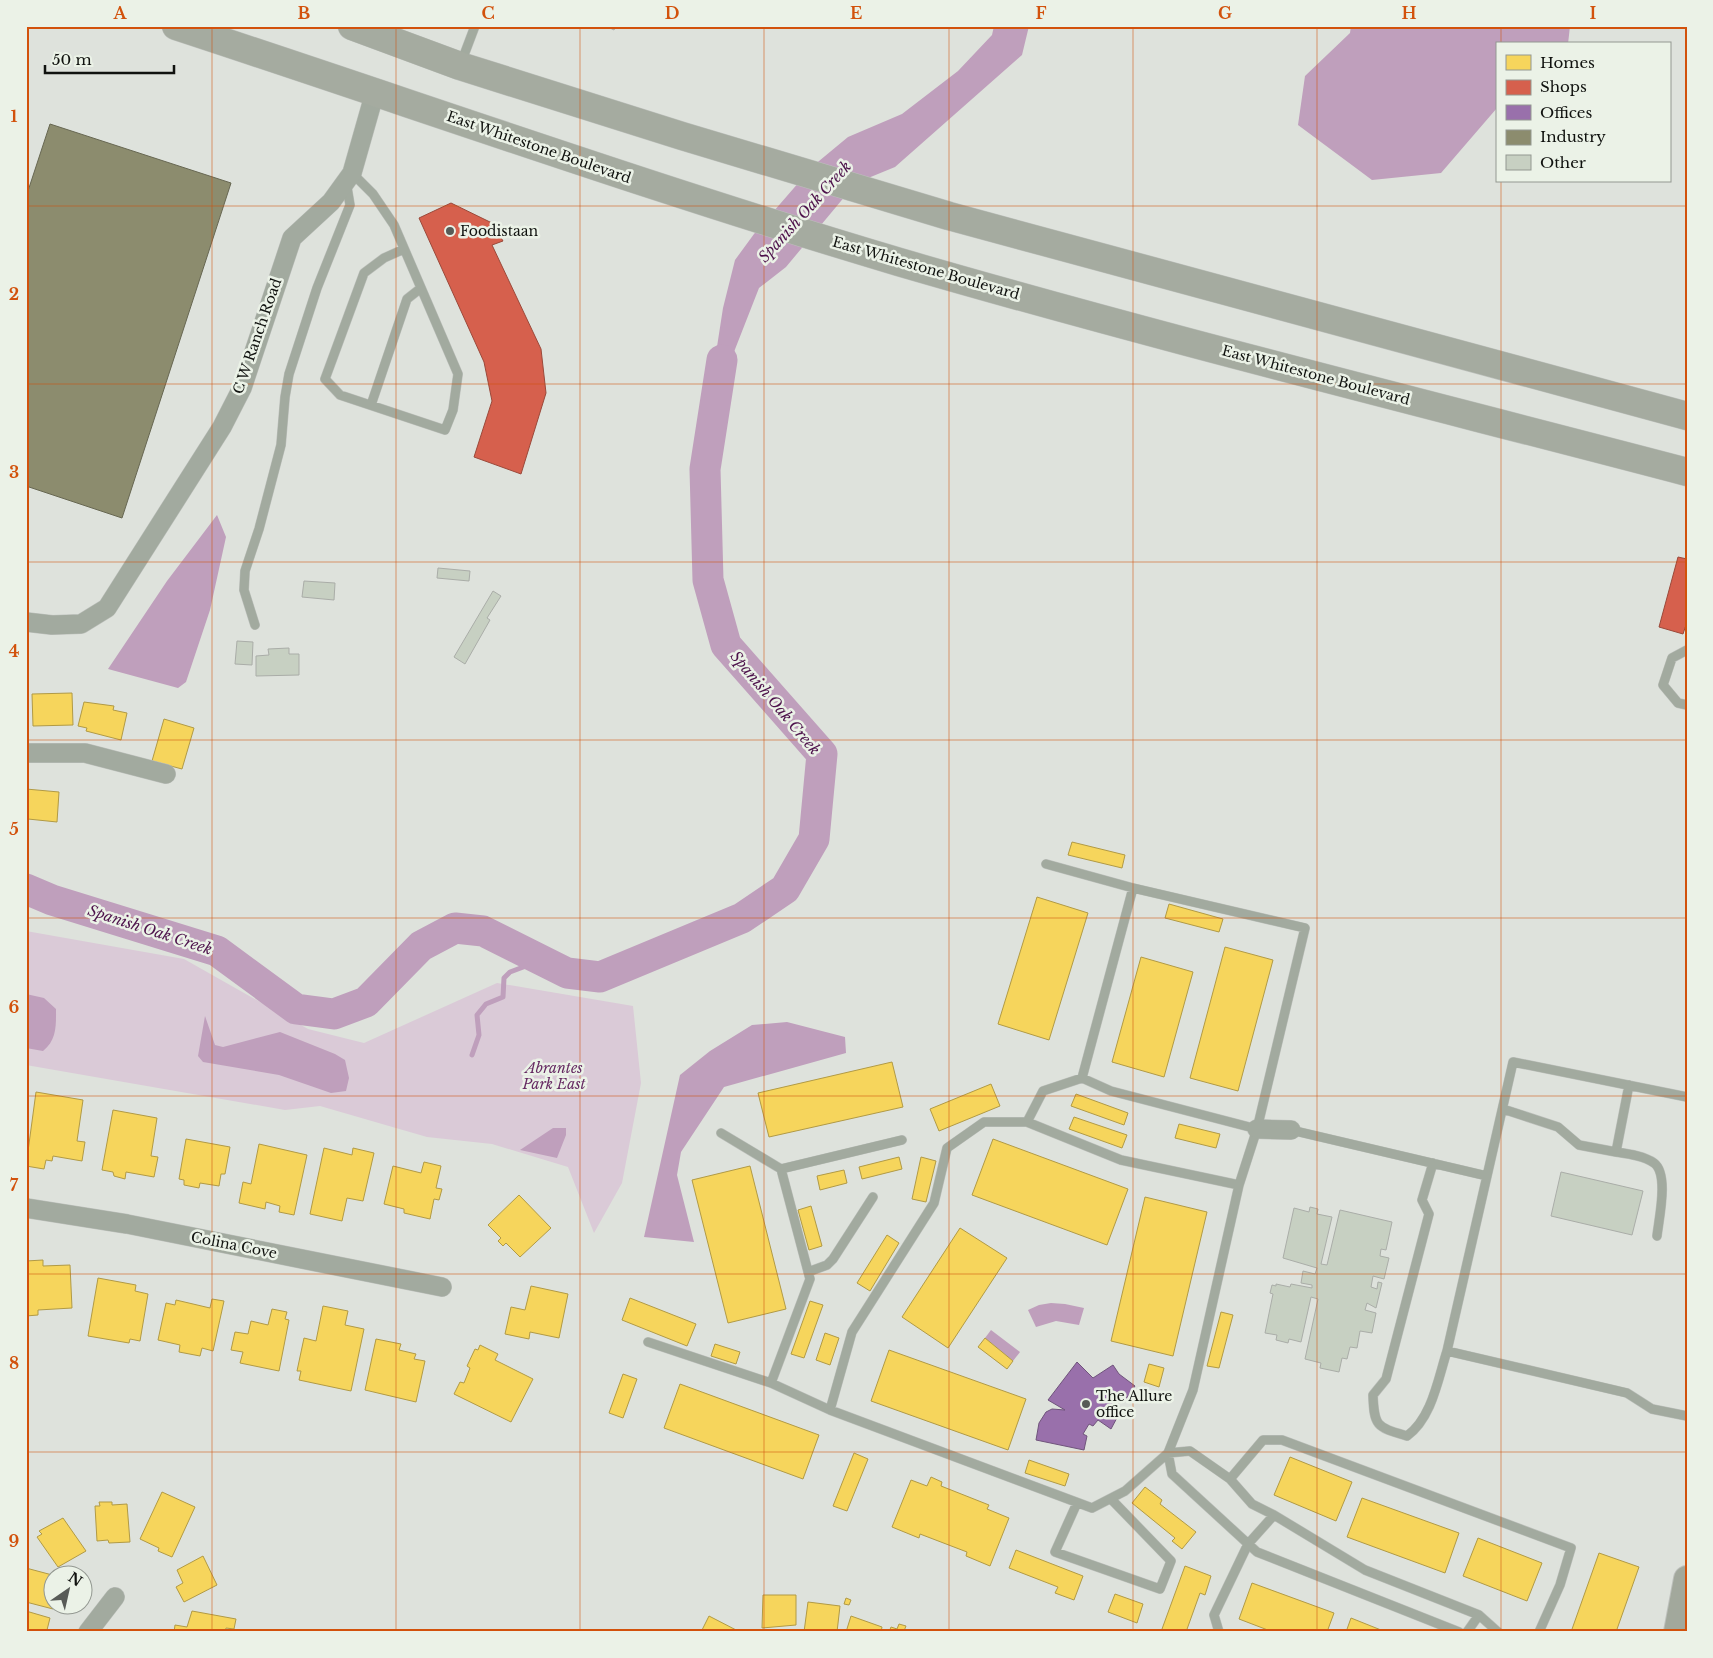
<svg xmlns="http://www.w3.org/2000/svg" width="1713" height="1658" font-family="'Libre Baskerville',serif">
<rect width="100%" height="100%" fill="#dee2dc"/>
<path fill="#dacad7" d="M26,931L184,959L308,1029L364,1043L497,983L633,1006L641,1083L622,1183L594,1233L568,1167L492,1144L427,1137L320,1106L285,1110L26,1065Z"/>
<path fill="#bf9fbc" d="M994,26H1029L1022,55L895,167L856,183L786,267L759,288L714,403L712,379L723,308L735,260L754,234L813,166L848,137L902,114L958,71L992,35Z
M1351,26H1570L1568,44H1497V108L1441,173L1372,180L1298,125L1305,76L1350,33Z
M217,515L226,537L210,610L186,682L178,688L108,669L167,581Z
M26,994L44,998L56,1009C56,1025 57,1040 43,1051L26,1048Z
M205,1016L215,1045L223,1047L280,1032L335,1054L345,1060L349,1078L346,1091L331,1093L279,1075L203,1062L198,1056Z
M787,1022L845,1037L846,1053L724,1087L681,1152L677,1175L694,1242L644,1237L680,1075L710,1051L752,1025Z
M553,1128H566V1135L557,1158L520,1150Z
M1051,1303L1065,1304L1084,1308L1079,1325L1056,1321L1036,1327L1028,1310L1039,1305Z
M991,1330L1020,1352L1013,1361L985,1338Z"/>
<path fill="#f6d55c" stroke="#b19a45" d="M72,693L73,725L33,726L32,694Z
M84,702L114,706L113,710L127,713L121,740L86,731L87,728L78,726Z
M164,719L194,728L182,769L152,761Z
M26,789L59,792L57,822L28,819Z
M1072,842L1125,855L1122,868L1068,855Z
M1037,897L1088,913L1049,1040L998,1024Z
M1169,904L1223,919L1219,932L1165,918Z
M1225,947L1273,960L1238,1091L1190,1078Z
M1141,957L1193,972L1164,1077L1112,1062Z
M892,1062L903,1107L769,1137L758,1093Z
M991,1084L1000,1106L939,1131L930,1109Z
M36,1092L83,1100L77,1141L85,1142L82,1161L53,1156L52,1161L46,1160L44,1169L26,1166Z
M1076,1094L1128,1113L1124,1125L1071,1106Z
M113,1110L157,1118L151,1156L158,1157L154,1177L126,1172L125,1179L114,1176L113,1172L102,1170Z
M1074,1117L1127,1135L1122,1148L1069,1129Z
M1179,1124L1220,1134L1216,1148L1175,1138Z
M186,1139L230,1147L225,1174H221L219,1186L200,1183L199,1188L184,1185V1180L179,1179Z
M993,1139L1128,1189L1107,1245L972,1195Z
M259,1144L307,1155L294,1215L279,1212L280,1206L266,1202L265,1209L239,1203L243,1182L251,1184Z
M324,1148L352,1155L353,1148L374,1153L363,1201L347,1198L342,1221L310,1214Z
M899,1157L902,1169L862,1179L859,1167Z
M921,1157L936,1161L926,1202L912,1199Z
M424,1162L441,1166L436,1188L442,1189L439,1200L434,1199L430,1219L404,1213V1209L384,1204L393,1166L421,1173Z
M750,1166L786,1309L728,1323L692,1180Z
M844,1170L847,1183L820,1190L817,1176Z
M519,1195L551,1228L520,1257L506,1243L503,1246L498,1241L501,1238L488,1225Z
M1145,1197L1207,1212L1173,1356L1111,1341Z
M811,1206L822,1246L809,1250L798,1210Z
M960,1228L1007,1258L948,1348L902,1317Z
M887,1235L899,1243L870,1291L857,1283Z
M43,1260V1266L70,1265L72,1308L38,1310V1315L26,1316V1261Z
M98,1278L136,1285L135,1291L148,1294L140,1341L130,1339L129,1343L88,1336Z
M531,1286L568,1294L559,1338L530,1332L529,1339L505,1334L511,1307L525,1310Z
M630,1298L696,1324L687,1346L622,1320Z
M212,1299L224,1301L213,1351L202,1348L200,1356L179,1352L180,1345L158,1340L166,1303L175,1305L176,1300L210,1308Z
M810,1301L823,1305L804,1358L791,1354Z
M323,1306L348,1311L345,1325L364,1329L351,1391L299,1380L301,1371H297L304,1338L316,1341Z
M272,1309L287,1312L285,1319L289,1320L279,1371L240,1363L243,1352L231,1350L235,1332L248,1334L251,1321L268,1325Z
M1221,1312L1233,1315L1219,1368L1207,1366Z
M825,1333L839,1338L830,1365L816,1360Z
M985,1338L1013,1361L1007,1369L978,1347Z
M376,1339L401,1344L399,1350L416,1354L414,1359L425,1361L416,1402L365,1390Z
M715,1344L740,1352L736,1364L711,1356Z
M480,1345L498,1354L495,1360L533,1379L511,1422L454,1394L460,1382L464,1383L470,1368L467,1366L475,1349L478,1350Z
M889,1350L1026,1399L1008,1450L871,1401Z
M1149,1364L1164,1368L1159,1387L1144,1382Z
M623,1374L637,1379L623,1418L609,1413Z
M680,1384L819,1435L803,1479L664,1428Z
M854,1453L868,1459L847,1511L833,1506Z
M1290,1457L1352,1482L1336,1521L1274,1495Z
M1029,1460L1069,1474L1065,1486L1025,1473Z
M931,1477L942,1482L941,1486L989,1505L987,1509L1009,1518L990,1566L966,1556L967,1552L920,1534L919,1538L892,1527L911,1480L927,1486Z
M1145,1487L1162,1500L1160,1504L1196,1532L1182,1549L1172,1541L1175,1538L1132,1503Z
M162,1492L195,1507L172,1557L158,1551L159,1548L140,1539Z
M1362,1498L1459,1533L1445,1573L1347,1537Z
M99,1502H112V1505L127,1504L130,1542L109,1543L108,1540L97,1541L95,1506H100Z
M63,1518L86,1551L58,1567L37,1537L42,1534L39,1531Z
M1478,1538L1542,1563L1527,1601L1463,1576Z
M1016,1550L1083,1576L1074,1600L1055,1593L1058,1587L1009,1568Z
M1599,1553L1639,1567L1616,1632H1571Z
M203,1556L217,1585L184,1602L176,1587L183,1583L177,1570Z
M1185,1566L1211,1576L1205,1595L1200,1593L1186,1632H1168L1162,1629Z
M26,1568L56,1576H52L53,1609L26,1602Z
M1252,1583L1334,1613L1327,1632H1273L1239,1619Z
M1115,1594L1143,1604L1137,1623L1108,1612Z
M763,1595H796V1625L762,1628Z
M846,1598L851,1600L849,1605L844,1604Z
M808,1602L840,1606L837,1632H804Z
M26,1611L50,1618L47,1630L49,1632H26Z
M192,1611L236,1619L234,1629L226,1628L225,1632H174L175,1625L187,1627Z
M709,1616L740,1632H701Z
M851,1616L882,1627L881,1632H846Z
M1351,1618L1386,1632H1346Z
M899,1624L906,1626L904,1631L906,1632H889L891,1627L897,1629Z"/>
<path fill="#d6604d" stroke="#9b493a" d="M451,203L492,223L503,241L492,245L541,349L546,393L521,474L474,457L492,401L484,362L419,218Z
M1678,557L1687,559V622L1683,634L1659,627Z"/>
<path fill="#9970ab" stroke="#70547c" d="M1077,1362L1093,1378L1113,1365L1119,1374L1135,1386L1126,1399L1123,1397L1113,1409L1119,1414L1111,1429L1098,1420L1093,1426L1089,1424L1083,1434L1087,1436L1084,1450L1036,1440L1039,1423L1046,1412L1052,1409L1065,1410L1048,1400Z"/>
<path fill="#8c8c6e" stroke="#676752" d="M50,124L231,183L122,518L26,486V197Z"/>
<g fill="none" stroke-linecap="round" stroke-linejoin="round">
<path stroke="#bf9fbc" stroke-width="5" d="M472,1055L479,1035L477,1015L486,1004L503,997L504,978L510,972L542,960"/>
<path stroke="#bf9fbc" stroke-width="31" d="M26,889L52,900L217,951L296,1009L334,1014L366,1002L421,946L455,928L483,931L567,973L600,977L742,918L785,889L814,839L822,754L726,645L708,580L705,469L722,360"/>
</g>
<path fill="#c7d0c2" stroke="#aaada8" d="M606,26H616L614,30Z
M438,568L470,571L469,581L437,578Z
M304,581L335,583L334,600L302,597Z
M493,591L501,596L487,618L490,620L465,664L454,657Z
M237,641L253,642L252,665L235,664Z
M289,648V654H299V675L256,676V656L269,655L268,649Z
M1561,1172L1643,1191L1632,1235L1551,1216Z
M1310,1207L1318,1209L1317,1214L1332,1217L1321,1264L1327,1265L1340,1210L1392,1222L1386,1250L1381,1249L1380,1256L1389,1258L1384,1279L1373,1276L1371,1287L1377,1289L1378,1282L1382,1283L1376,1308L1367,1303L1365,1310L1376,1313L1372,1333L1360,1331L1357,1348L1350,1347L1347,1359L1342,1358L1339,1372L1320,1368L1321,1363L1305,1359L1318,1299L1311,1297L1301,1342L1289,1339L1288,1343L1276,1340L1277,1335L1265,1333L1273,1294L1270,1293L1272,1285L1276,1286V1284L1290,1287L1291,1284L1312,1288V1285L1301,1283L1303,1271L1315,1274L1317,1268L1283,1258L1294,1208L1309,1212Z"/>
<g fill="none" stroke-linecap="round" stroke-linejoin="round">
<g stroke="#bdc0bc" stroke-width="10">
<path id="lane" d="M461,63L475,26
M352,173L373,194L394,225L458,374L453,410L445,430L340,395L325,379L364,273L384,258L404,249
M371,405L407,299L421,288
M255,625L244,590L245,571L259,529L281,445L285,397L289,374L317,288L350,205L346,181
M1687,650L1672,658L1663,685L1678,703L1687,705
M1082,1078L1133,888
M1503,1109L1558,1127L1579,1145L1616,1152L1629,1085
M1027,1122L1043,1091L1082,1078L1111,1091L1257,1129
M1291,1130L1487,1176L1447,1351L1627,1393L1652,1409L1687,1416
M721,1133L781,1169
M1616,1152C1629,1154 1644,1156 1654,1163C1669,1174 1659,1218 1657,1236
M1433,1163L1422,1200L1429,1214L1386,1379L1373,1395C1374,1427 1377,1427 1407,1436C1432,1418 1438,1379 1447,1351
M1487,1176L1513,1062L1687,1097
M808,1272L827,1265L833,1259L873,1197
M648,1342L771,1383L830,1410L1092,1508L1125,1491L1168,1453L1193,1390L1239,1185L1257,1129L1305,928L1133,888L1046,864
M771,1383L810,1279L781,1169L902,1140
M830,1410L852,1332L934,1203L947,1148L984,1122H1027L1121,1160L1239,1185
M1230,1479L1263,1440H1282L1571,1548L1560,1585L1539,1632
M1077,1503L1055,1552L1160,1589L1171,1561L1111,1499
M1219,1632L1214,1615L1248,1544L1274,1515
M1459,1632L1257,1552L1172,1474L1168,1453L1190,1451L1230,1479L1252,1504L1274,1515L1365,1570L1479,1615L1498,1632
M1467,1632L1479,1615"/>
</g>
<g stroke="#bdc0bc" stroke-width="20">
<path id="street" d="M26,622L52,625L81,624L107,608L222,427L242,388L292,238L331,202L352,173L375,92
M26,753H85L166,774
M1257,1129L1291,1130
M26,1208L127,1224L442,1287
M88,1632L115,1597"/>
</g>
<g stroke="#bdc0bc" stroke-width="28">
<path id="secondary" d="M1677,1632L1687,1579"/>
</g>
<g stroke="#bdc0bc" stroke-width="29">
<path id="primary" d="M176,26C417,105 656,190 899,262C1160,338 1424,403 1687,472
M352,26L460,66L682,136L949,216L1687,416"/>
</g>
<use href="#lane" stroke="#a2aa9f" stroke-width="9"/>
<use href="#street" stroke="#a2aa9f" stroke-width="19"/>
<use href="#secondary" stroke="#a2a89c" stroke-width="26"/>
<use href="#primary" stroke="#a5aba0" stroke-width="28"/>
</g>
<path fill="none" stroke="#d2520c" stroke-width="1" stroke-opacity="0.55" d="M212,26V1632M396,26V1632M580,26V1632M764,26V1632M949,26V1632M1133,26V1632M1317,26V1632M1501,26V44M1501,181V1632M26,206H1687M26,384H1687M26,562H1687M26,740H1687M26,918H1687M26,1096H1687M26,1274H1687M26,1452H1687"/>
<g fill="#585b57" stroke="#ebf2e7" stroke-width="2">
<circle cx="450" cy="231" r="5"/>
<circle cx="1086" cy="1404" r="5"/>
</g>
<g text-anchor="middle" stroke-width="5" stroke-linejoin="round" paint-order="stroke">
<g font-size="14" fill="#10120f" stroke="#ebf2e7">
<text transform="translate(539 147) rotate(19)" y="5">East Whitestone Boulevard</text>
<text transform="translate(926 268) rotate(16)" y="5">East Whitestone Boulevard</text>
<text transform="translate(257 336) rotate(-71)" y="5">C W Ranch Road</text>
<text transform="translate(1316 375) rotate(15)" y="5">East Whitestone Boulevard</text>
<text transform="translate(234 1245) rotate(11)" y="5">Colina Cove</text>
</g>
<g font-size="14" fill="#10120f" stroke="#ebf2e7" text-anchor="start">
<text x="460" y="236">Foodistaan</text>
<text x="1096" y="1401">The Allure<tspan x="1096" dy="16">office</tspan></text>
</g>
<g font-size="14" font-style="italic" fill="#652962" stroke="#ebf2e7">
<text x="554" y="1073">Abrantes<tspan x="554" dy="16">Park East</tspan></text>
</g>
<g font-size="15" font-style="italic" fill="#4e134c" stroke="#ebf2e7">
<text transform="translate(805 212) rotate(-48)" y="5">Spanish Oak Creek</text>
<text transform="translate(775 703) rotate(50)" y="5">Spanish Oak Creek</text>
<text transform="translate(150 930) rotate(18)" y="5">Spanish Oak Creek</text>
</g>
</g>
<rect width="1713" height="1658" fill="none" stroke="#ebf2e7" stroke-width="55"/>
<rect x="1496" y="42" width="175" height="140" fill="#ebf2e7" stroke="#939891"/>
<rect x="1506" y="55" width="25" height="15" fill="#f6d55c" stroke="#939891"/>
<text x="1540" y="68" font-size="15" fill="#10120f">Homes</text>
<rect x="1506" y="80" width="25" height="15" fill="#d6604d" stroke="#939891"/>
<text x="1540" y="92" font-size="15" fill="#10120f">Shops</text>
<rect x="1506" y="105" width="25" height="15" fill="#9970ab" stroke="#939891"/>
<text x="1540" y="118" font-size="15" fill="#10120f">Offices</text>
<rect x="1506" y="130" width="25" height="15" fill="#8c8c6e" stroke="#939891"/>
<text x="1540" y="142" font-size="15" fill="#10120f">Industry</text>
<rect x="1506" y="155" width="25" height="15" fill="#c7d0c2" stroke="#939891"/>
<text x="1540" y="168" font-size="15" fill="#10120f">Other</text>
<g transform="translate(68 1590) rotate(34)"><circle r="24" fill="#ebf2e7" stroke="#939891"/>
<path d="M0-4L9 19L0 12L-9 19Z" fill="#585b57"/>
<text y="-8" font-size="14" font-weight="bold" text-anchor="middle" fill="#10120f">N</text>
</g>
<path d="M45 65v8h129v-8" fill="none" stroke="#10120f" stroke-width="2.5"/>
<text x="52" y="65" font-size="15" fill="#10120f" stroke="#ebf2e7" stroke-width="4" paint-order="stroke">50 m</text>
<rect x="28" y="28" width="1658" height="1602" fill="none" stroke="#d2520c" stroke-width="2"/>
<g font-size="16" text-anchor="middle" font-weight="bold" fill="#d2520c">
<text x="120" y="19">A</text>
<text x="304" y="19">B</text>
<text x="488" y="19">C</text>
<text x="672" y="19">D</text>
<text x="856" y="19">E</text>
<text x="1041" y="19">F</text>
<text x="1225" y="19">G</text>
<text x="1409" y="19">H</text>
<text x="1593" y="19">I</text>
<text x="14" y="122">1</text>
<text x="14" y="300">2</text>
<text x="14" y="478">3</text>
<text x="14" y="657">4</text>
<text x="14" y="835">5</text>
<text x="14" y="1013">6</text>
<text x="14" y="1191">7</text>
<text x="14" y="1369">8</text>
<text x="14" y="1547">9</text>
</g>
</svg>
